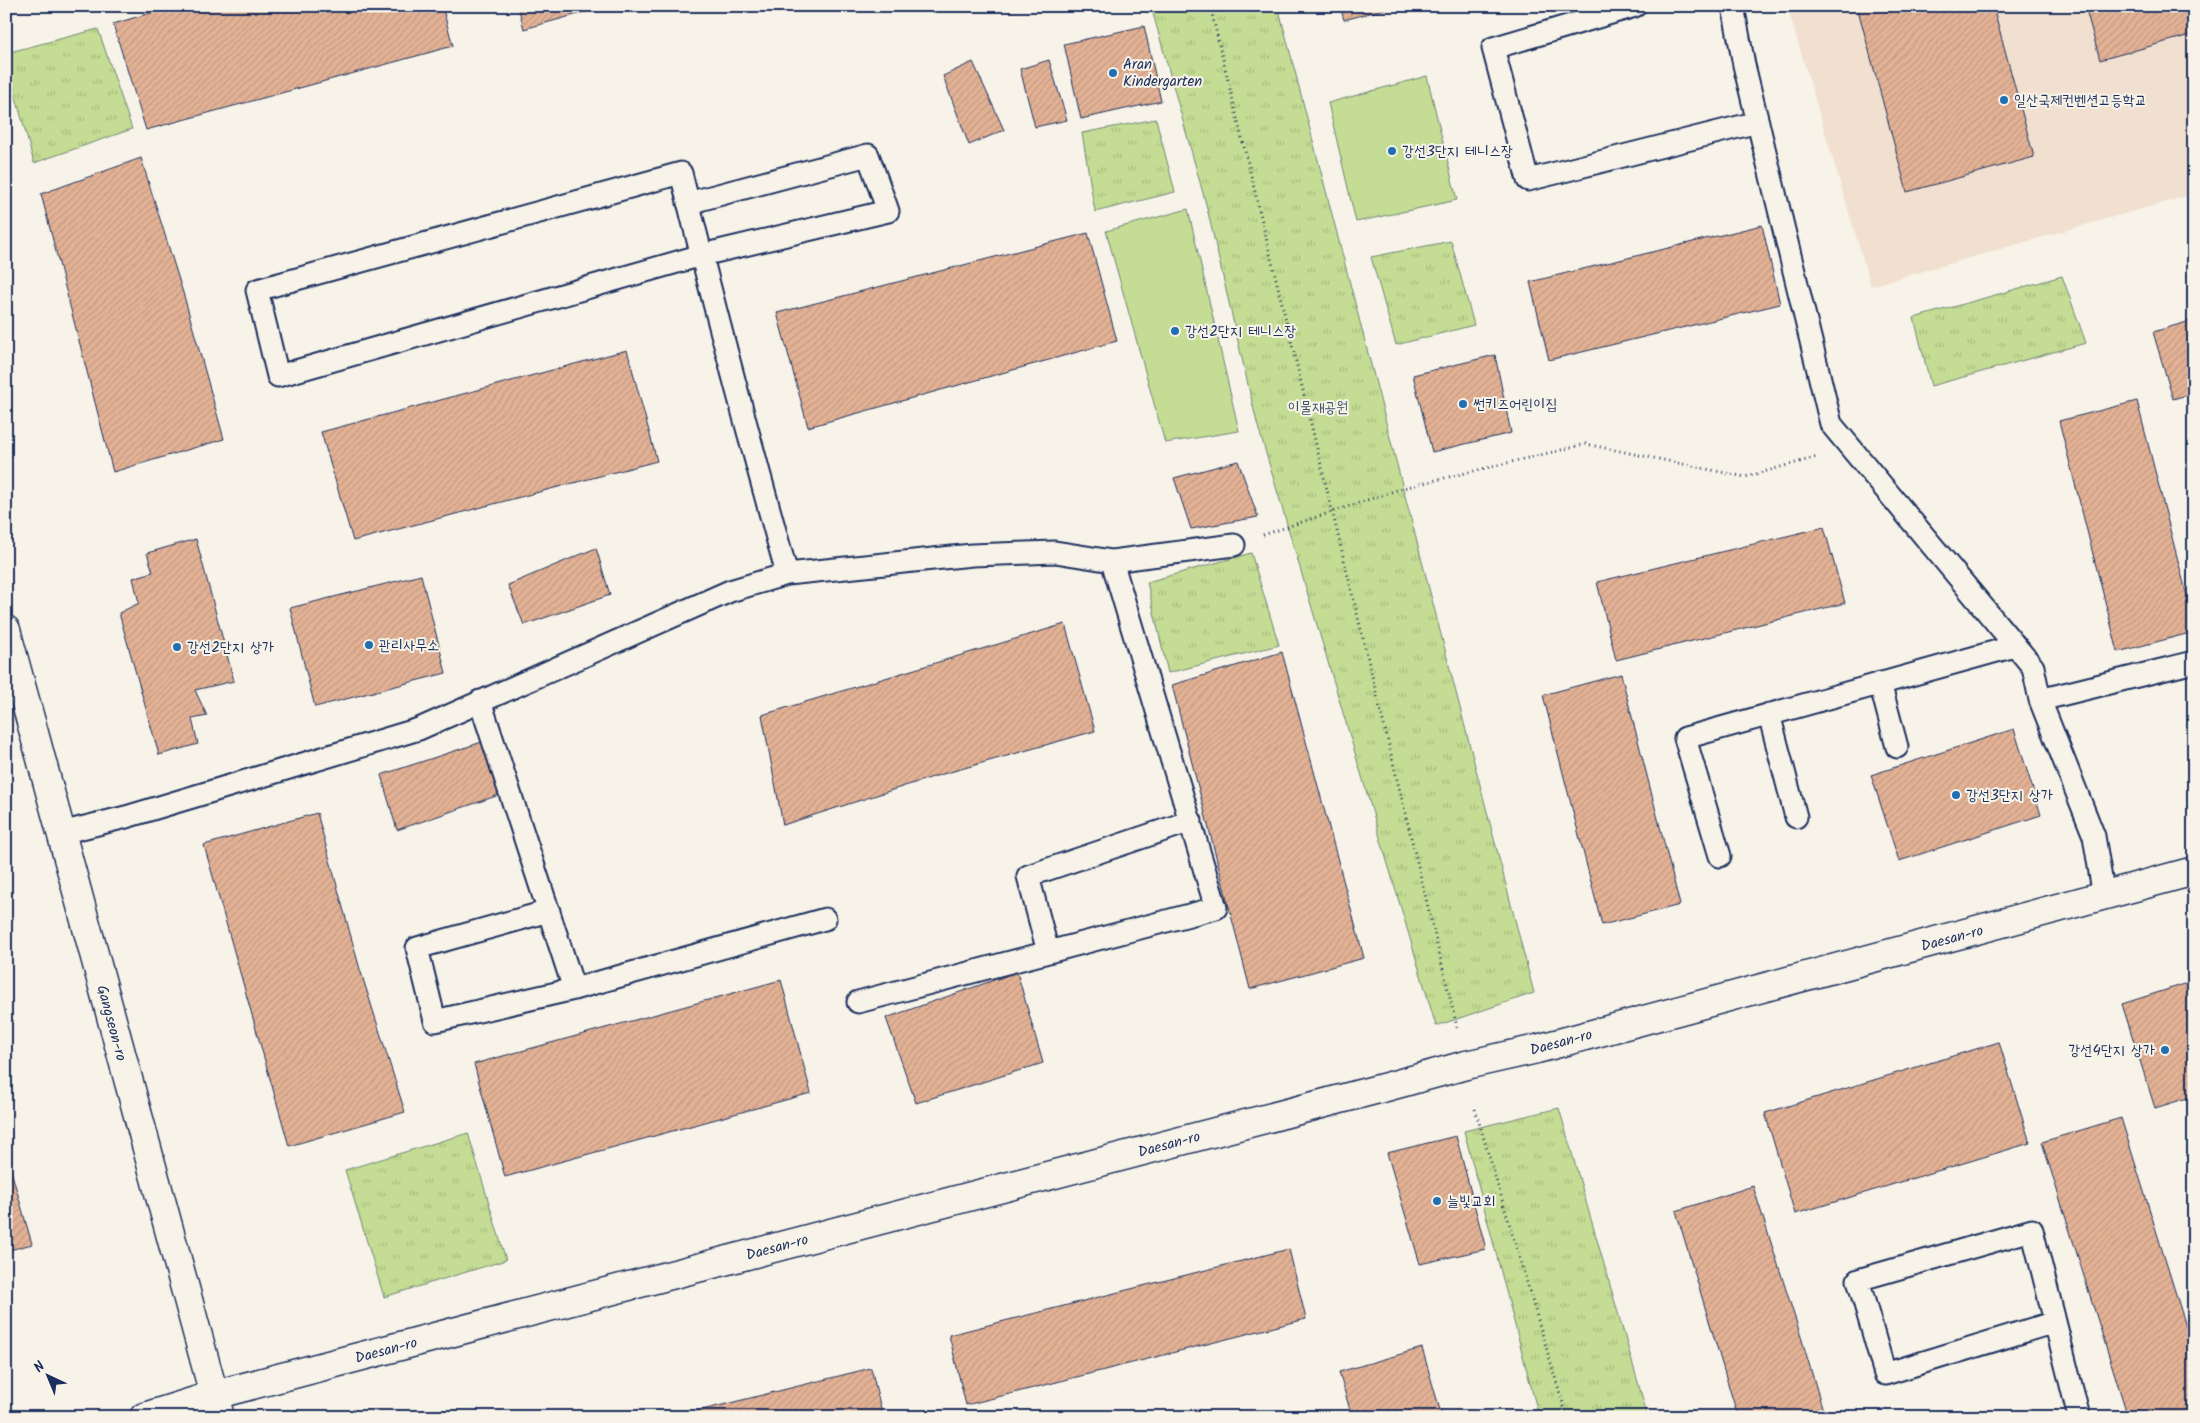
<svg xmlns="http://www.w3.org/2000/svg" width="2200" height="1423" font-family="Kalam,'Poor Story',sans-serif">
<defs>
<pattern id="park-tufts" width="24" height="20" patternUnits="userSpaceOnUse" patternTransform="scale(1.25)"><rect width="24" height="20" fill="#c4dc93"/><path d="M3 7l-1-3M5 7V3M7 7l1-3M15 17l-1-3M17 17v-4M19 17l1-3" fill="none" stroke="#a8bd81"/></pattern>
<pattern id="building-hatch" width="6" height="6" patternUnits="userSpaceOnUse" patternTransform="scale(1.25)"><rect width="6" height="6" fill="#e3b295"/><path d="M-1 1l2-2M0 6l6-6M5 7l2-2" fill="none" stroke="#c29983"/></pattern>
</defs>
<rect width="100%" height="100%" fill="#f7f3e8"/>
<filter id="ink" filterUnits="userSpaceOnUse"><feTurbulence type="fractalNoise" baseFrequency=".02" numOctaves="2"/><feDisplacementMap in="SourceGraphic" scale="10" xChannelSelector="R" yChannelSelector="G"/><feConvolveMatrix kernelMatrix="1 2 1 2 8 2 1 2 1" color-interpolation-filters="sRGB"/></filter>
<g filter="url(#ink)">
<path fill="#f1e0cf" d="M1787,6H2194V194L1871,286Z"/>
<path fill="#c4dc93" stroke="#708678" d="M1427,76L1457,200L1356,222L1328,103Z
M1188,209L1239,431L1165,443L1106,231Z"/>
<path fill="url(#park-tufts)" stroke="#708678" d="M1151,6H1278L1534,993L1436,1026L1257,423L1206,204Z
M98,29L132,129L34,163L6,61V53Z
M1156,119L1175,192L1095,212L1082,133Z
M1451,241L1474,325L1396,345L1371,257Z
M2062,276L2086,343L1931,386L1914,318Z
M1251,553L1279,645L1168,673L1147,582Z
M1559,1108L1648,1417H1539L1464,1131Z
M468,1133L506,1260L384,1297L345,1170Z"/>
<path fill="url(#building-hatch)" stroke="#1b2f5e" d="M174,6H442L453,46L146,130L113,24Z
M518,6H607L524,29Z
M1340,6H1396L1344,20Z
M1857,6H1993L2034,157L1907,192Z
M1993,6H2046L1994,11Z
M2085,6H2194V34L2100,60Z
M1144,26L1161,101L1081,119L1064,44Z
M1049,60L1067,120L1035,127L1020,69Z
M973,62L1004,130L969,145L943,76Z
M141,158L184,296L224,439L113,472L41,194Z
M1762,225L1780,304L1549,360L1530,282Z
M1088,233L1117,341L808,427L777,313Z
M2194,320V393L2173,399L2153,332Z
M627,350L657,461L353,541L321,432Z
M1495,355L1511,433L1432,452L1413,375Z
M2137,401L2194,623V632L2118,652L2059,421Z
M1238,461L1258,517L1191,529L1174,478Z
M1824,527L1845,603L1616,660L1597,582Z
M196,539L234,681L195,690L207,716L192,719L198,744L159,755L119,613L139,603L133,578L153,572L147,553Z
M596,548L610,595L524,625L508,585Z
M421,575L446,673L315,707L290,608Z
M1065,624L1095,731L936,776L783,825L762,715Z
M1282,652L1364,958L1250,989L1172,685Z
M1621,674L1680,905L1602,925L1543,695Z
M2014,729L2041,815L1899,861L1871,775Z
M485,741L502,794L397,830L381,775Z
M317,813L359,966L405,1112L289,1146L204,845Z
M1017,972L1043,1063L916,1103L886,1018Z
M781,980L811,1093L505,1177L474,1064Z
M2194,981V1096L2155,1108L2122,1004Z
M1999,1042L2030,1143L1795,1214L1765,1113Z
M2121,1118L2194,1352V1417H2128L2042,1142Z
M1456,1136L1486,1249L1420,1264L1387,1153Z
M6,1153L32,1244L6,1251Z
M1753,1186L1802,1340L1825,1417H1738L1676,1211Z
M1289,1249L1306,1319L966,1405L949,1335Z
M1422,1348L1442,1417H1352L1339,1372Z
M871,1368L883,1417H674Z"/>
<g fill="none" stroke-linecap="round" stroke-linejoin="round">
<g stroke="#1b2f5e" stroke-width="25">
<path id="lane" d="M1635,6L1493,48L1528,180L1758,122
M1733,6L1744,65L1831,424L2033,667L2040,700L2094,836L2104,897
M688,203L868,155L888,211L702,255L278,376L257,290L681,173C714,307 750,441 787,574
M1880,683L1897,747
M2040,700L2194,662
M480,701L574,989L435,1021L417,948L549,911
M1769,714L1796,817
M61,833L126,817L419,729L730,591L787,574L972,555L1055,552L1112,561L1234,545
M1720,856L1685,738L2015,646
M1048,952L1028,876L1191,821
M574,989L825,919
M858,1002L1216,908L1112,561
M2055,1322L1885,1374L1858,1280L2032,1230L2079,1417"/>
</g>
<g stroke="#1b2f5e" stroke-width="31">
<path id="secondary" d="M6,630L220,1417
M144,1417L214,1395L1390,1086L1466,1065L1537,1049L2194,871"/>
</g>
<path stroke="#1b2f5e" stroke-width="3" stroke-dasharray="1 4" stroke-linecap="butt" d="M1210,6L1458,1031
M1263,535L1403,488L1586,444L1745,477L1817,457
M1475,1109L1567,1417"/>
<use href="#lane" stroke="#f7f3e8" stroke-width="21"/>
<use href="#secondary" stroke="#f7f3e8" stroke-width="28"/>
</g>
</g>
<g fill="#1f6fb2" stroke="#f7f3e8" stroke-width="2">
<circle cx="1113" cy="73" r="5"/>
<circle cx="2004" cy="100" r="5"/>
<circle cx="1392" cy="151" r="5"/>
<circle cx="1175" cy="331" r="5"/>
<circle cx="1463" cy="404" r="5"/>
<circle cx="369" cy="645" r="5"/>
<circle cx="177" cy="647" r="5"/>
<circle cx="1956" cy="795" r="5"/>
<circle cx="2165" cy="1050" r="5"/>
<circle cx="1437" cy="1201" r="5"/>
</g>
<g text-anchor="middle" stroke-width="4" stroke-linejoin="round" paint-order="stroke">
<g font-size="15" fill="#1b2f5e" stroke="#f7f3e8" text-anchor="start">
<text x="1123" y="69">Aran<tspan x="1123" dy="17">Kindergarten</tspan></text>
<text x="2014" y="105">일산국제컨벤션고등학교</text>
<text x="1402" y="156">강선3단지 테니스장</text>
<text x="1185" y="336">강선2단지 테니스장</text>
<text x="1473" y="409">썬키즈어린이집</text>
<text x="379" y="650">관리사무소</text>
<text x="187" y="652">강선2단지 상가</text>
<text x="1966" y="800">강선3단지 상가</text>
<text x="2155" y="1055" text-anchor="end">강선4단지 상가</text>
<text x="1447" y="1206">늘빛교회</text>
</g>
<g font-size="15" fill="#3d5269" stroke="#f7f3e8">
<text x="1318" y="412">이물재공원</text>
</g>
<g font-size="15" fill="#1b2f5e" stroke="#f7f3e8">
<text transform="translate(1952 938) rotate(-15)" y="5">Daesan-ro</text>
<text transform="translate(112 1023) rotate(75)" y="5">Gangseon-ro</text>
<text transform="translate(1561 1042) rotate(-15)" y="5">Daesan-ro</text>
<text transform="translate(1169 1144) rotate(-15)" y="5">Daesan-ro</text>
<text transform="translate(777 1247) rotate(-15)" y="5">Daesan-ro</text>
<text transform="translate(386 1350) rotate(-15)" y="5">Daesan-ro</text>
</g>
</g>
<rect width="2200" height="1423" fill="none" stroke="#f7f3e8" stroke-width="25"/>
<rect x="12" y="12" width="2175" height="1398" fill="none" stroke="#1b2f5e" stroke-width="2" filter="url(#ink)"/>
<g transform="translate(48 1376) rotate(316)" stroke="#f7f3e8" stroke-width="4" paint-order="stroke">
<path d="M0-4L9 19L0 12L-9 19Z" fill="#1b2f5e"/>
<text y="-8" font-size="14" font-weight="bold" text-anchor="middle" fill="#1b2f5e">N</text>
</g>
</svg>
